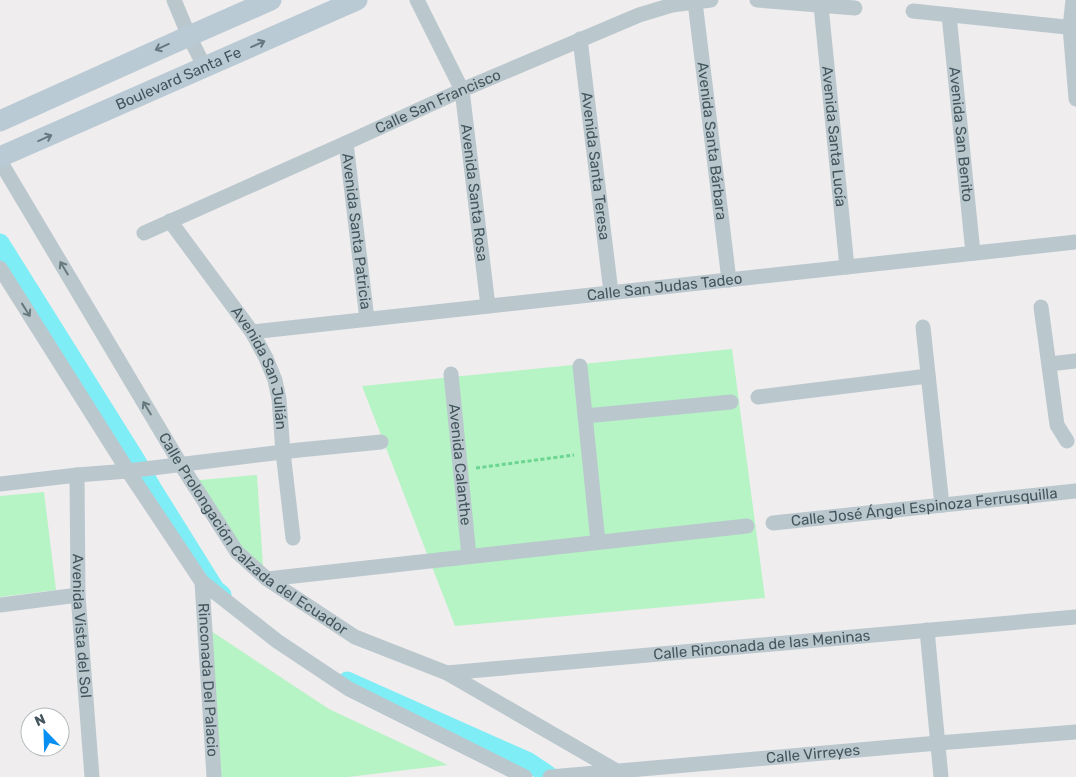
<svg xmlns="http://www.w3.org/2000/svg" width="1076" height="777" font-family="Rubik,sans-serif">
  <rect width="100%" height="100%" fill="#f0edee"/>
  <path fill="#b6f3c5" d="M 732,349 L 765,598 L 455,626 L 362,386 Z
    M 257,475 L 263,566 L 246,567 L 189,481 Z
    M 44,492 L 56,590 L 0,597 L 0,496 Z
    M 208,629 L 329,709 L 448,765 L 348,777 L 219,777 Z"/>
  <g fill="none" stroke-linecap="round" stroke-linejoin="round">
    <path stroke="#7fedf5" stroke-width="19" d="M 0,243 L 134,457 L 152,488 L 215,589 L 222,595
      M 347,681 L 529,762 L 551,777"/>
    <path stroke="#6bd591" stroke-width="3" stroke-dasharray="4 2.5" stroke-linecap="butt" d="M 476,468 L 574,455"/>
    <g stroke="#bac8ce" stroke-width="15">
      <path d="M 174,0 L 189,36 L 205,68"/>
      <path id="s1" d="M 417,0 L 462,90 L 488,306"/>
      <path d="M 757,0 L 855,8"/>
      <path d="M 1073,0 L 1070,27 L 1076,99"/>
      <path id="s2" d="M 695,2 L 729,280"/>
      <path id="s3" d="M 821,6 L 847,267"/>
      <path d="M 913,11 L 1076,28"/>
      <path id="s4" d="M 949,15 L 973,253"/>
      <path id="s5" d="M 580,39 L 611,292"/>
      <path id="s6" d="M 346,143 L 367,319"/>
      <path id="s7" d="M 0,161 L 181,465 L 237,552 L 267,579 L 355,637 L 447,673 L 627,777"/>
      <path id="s8" d="M 170,221 L 252,332 L 266,358 L 275,380 L 279,399 L 283,452 L 293,538"/>
      <path id="s9" d="M 144,233 L 346,143 L 462,90 L 639,15 L 672,5 L 711,0"/>
      <path d="M 0,268 L 128,471 L 202,582 L 277,641 L 349,689 L 525,777"/>
      <path d="M 1041,307 L 1057,425 L 1067,441"/>
      <path d="M 923,327 L 942,505"/>
      <path id="s10" d="M 252,332 L 1076,242"/>
      <path d="M 1049,364 L 1076,361"/>
      <path d="M 580,366 L 598,542"/>
      <path id="s11" d="M 451,374 L 469,556"/>
      <path d="M 758,397 L 928,376"/>
      <path d="M 585,416 L 731,402"/>
      <path id="s12" d="M 77,475 L 78,595 L 92,777"/>
      <path d="M 0,484 L 77,475 L 128,471 L 299,450 L 381,442"/>
      <path id="s13" d="M 773,523 L 1076,491"/>
      <path d="M 267,579 L 747,526"/>
      <path id="s14" d="M 202,582 L 214,777"/>
      <path d="M 0,605 L 78,595"/>
      <path d="M 927,630 L 941,777"/>
      <path id="s15" d="M 447,673 L 1076,617"/>
      <path id="s16" d="M 550,777 L 938,743 L 1076,732"/>
    </g>
    <g stroke="#b9cad4" stroke-width="21">
      <path d="M 0,121 L 189,36 L 271,0"/>
      <path id="s17" d="M 0,157 L 357,0"/>
    </g>
  </g>
  <defs><path id="oneway-shaft" d="M-6 0H5M1.5-3L5.5 0L1.5 3" fill="none" stroke-width="1.6" stroke-linecap="round" stroke-linejoin="round" transform="scale(1.25)"/></defs>
  <g stroke="#677881">
    <use href="#oneway-shaft" transform="translate(258 44) rotate(-24)"/>
    <use href="#oneway-shaft" transform="translate(162 47) rotate(156)"/>
    <use href="#oneway-shaft" transform="translate(45 138) rotate(-24)"/>
  </g>
  <g stroke="#67787f">
    <use href="#oneway-shaft" transform="translate(64 268) rotate(-121)"/>
    <use href="#oneway-shaft" transform="translate(26 310) rotate(58)"/>
    <use href="#oneway-shaft" transform="translate(147 408) rotate(-121)"/>
  </g>
  <g text-anchor="middle" stroke-width="5" stroke-linejoin="round" paint-order="stroke">
    <g font-size="15" fill="#44555d" stroke="#fff">
      <text dy="5" stroke="none"><textPath href="#s17" startOffset="195">Boulevard Santa Fe</textPath></text>
      <text dy="5" stroke="none"><textPath href="#s9" startOffset="322">Calle San Francisco</textPath></text>
      <text dy="5" stroke="none"><textPath href="#s4" startOffset="120">Avenida San Benito</textPath></text>
      <text dy="5" stroke="none"><textPath href="#s3" startOffset="131">Avenida Santa Lucía</textPath></text>
      <text dy="5" stroke="none"><textPath href="#s2" startOffset="140">Avenida Santa Bárbara</textPath></text>
      <text dy="5" stroke="none"><textPath href="#s5" startOffset="128">Avenida Santa Teresa</textPath></text>
      <text dy="5" stroke="none"><textPath href="#s1" startOffset="204">Avenida Santa Rosa</textPath></text>
      <text dy="5" stroke="none"><textPath href="#s6" startOffset="89">Avenida Santa Patricia</textPath></text>
      <text dy="5" stroke="none"><textPath href="#s10" startOffset="415">Calle San Judas Tadeo</textPath></text>
      <text dy="5" stroke="none"><textPath href="#s8" startOffset="175">Avenida San Julián</textPath></text>
      <text dy="5" stroke="none"><textPath href="#s11" startOffset="91">Avenida Calanthe</textPath></text>
      <text dy="5" stroke="none"><textPath href="#s13" startOffset="152">Calle José Ángel Espinoza Ferrusquilla</textPath></text>
      <text dy="5" stroke="none"><textPath href="#s7" startOffset="455">Calle Prolongación Calzada del Ecuador</textPath></text>
      <text dy="5" stroke="none"><textPath href="#s12" startOffset="151">Avenida Vista del Sol</textPath></text>
      <text dy="5" stroke="none"><textPath href="#s15" startOffset="316">Calle Rinconada de las Meninas</textPath></text>
      <text dy="5" stroke="none"><textPath href="#s14" startOffset="98">Rinconada Del Palacio</textPath></text>
      <text dy="5" stroke="none"><textPath href="#s16" startOffset="264">Calle Virreyes</textPath></text>
    </g>
  </g>
  <g transform="translate(45 732) rotate(337)"><circle r="24" fill="#ffffff" stroke="#b4bbbe"/>
  <path d="M0-4L9 19L0 12L-9 19Z" fill="#068ff2"/>
  <text y="-8" font-size="14" font-weight="bold" text-anchor="middle" fill="#44555d">N</text>
  </g>
</svg>
